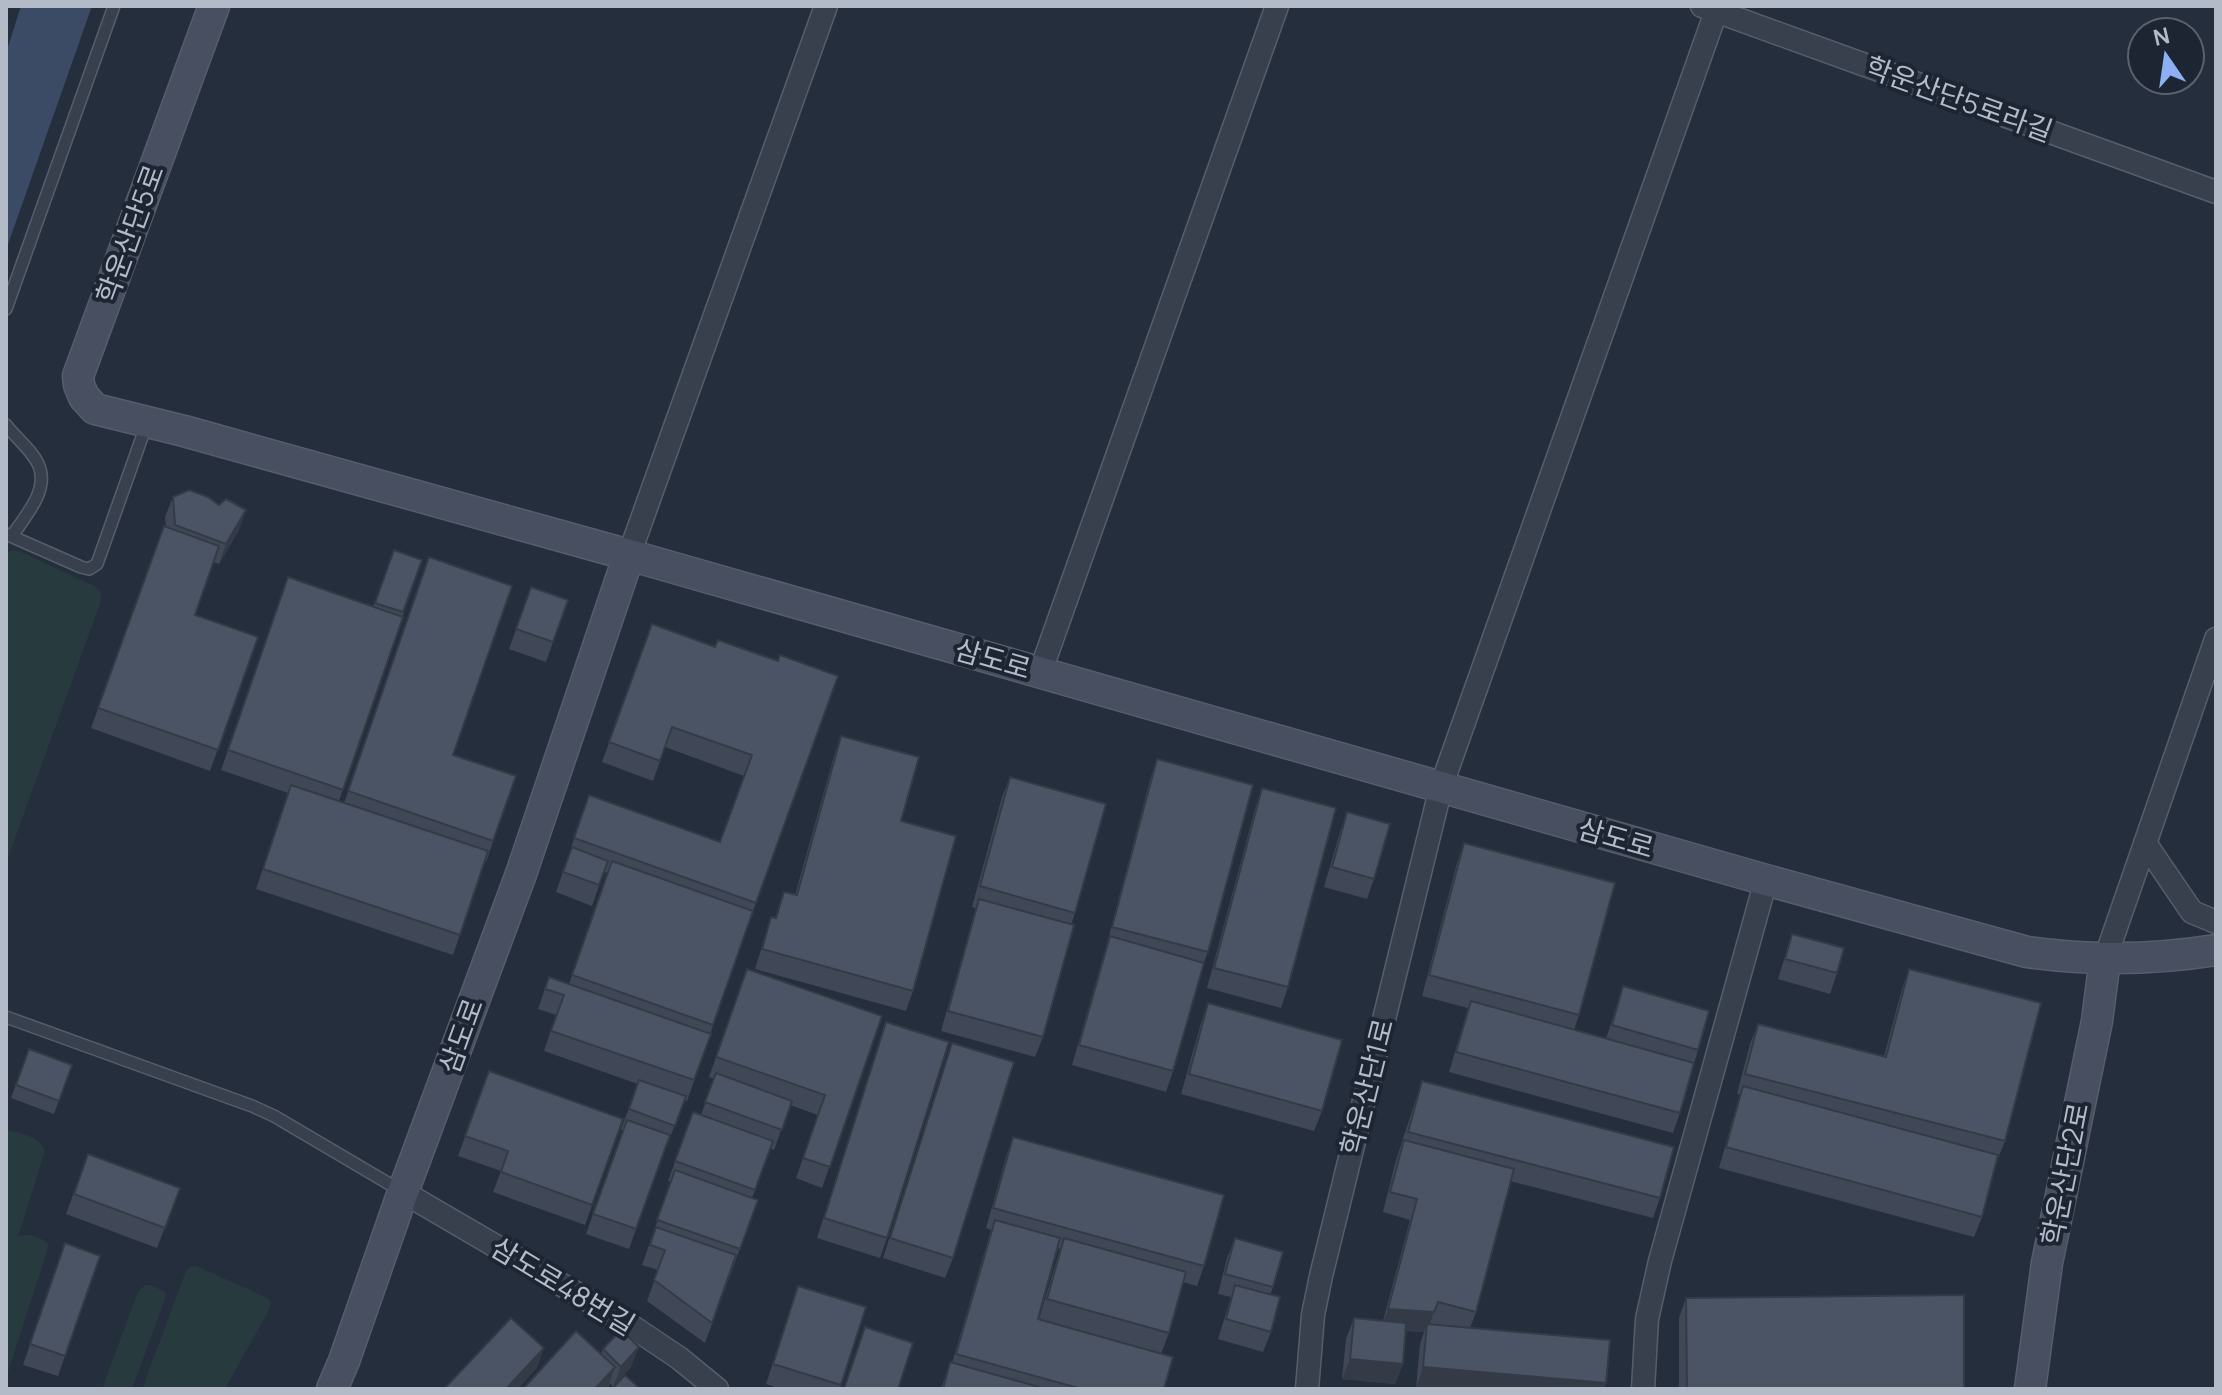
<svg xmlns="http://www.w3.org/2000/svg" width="2222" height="1395" font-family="Manrope,'Noto Sans KR',sans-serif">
  <rect width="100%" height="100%" fill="#252e3d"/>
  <path fill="#273a3e" d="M 12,550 L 19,551 L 96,587 L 101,592 L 100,604 L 6,863 L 6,555 Z
    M 6,1130 C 21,1133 39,1136 45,1151 L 18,1237 C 26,1232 42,1237 49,1245 L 6,1378 Z
    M 196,1266 L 266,1297 L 271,1302 L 269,1310 L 225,1389 L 142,1389 L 186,1271 L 190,1267 Z
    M 146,1285 L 151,1285 L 165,1292 L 166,1296 L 132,1389 L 102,1389 L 136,1297 L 140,1289 Z"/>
  <path fill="#3b4a65" d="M 21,6 L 92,6 L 6,250 L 6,53 Z"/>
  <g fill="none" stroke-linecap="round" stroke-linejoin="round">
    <defs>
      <path id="lane" d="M 6,309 L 114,6
        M 6,425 C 16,438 33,451 39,466 C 49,491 25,516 12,536
        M 6,534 L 81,567 L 89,569 L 97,564 L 147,423
        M 6,1017 L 252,1106 L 274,1116 L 403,1192"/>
      <path id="street" d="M 1702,6 L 2216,192
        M 629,555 L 826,6
        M 1040,673 L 1277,6
        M 2145,843 L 2192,912 L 2216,922
        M 2105,959 L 2216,639
        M 403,1192 L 627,1323 L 679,1358 L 717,1389
        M 1307,1389 L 1313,1315 L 1321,1276 L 1441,787 L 1718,6
        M 1643,1389 L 1647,1319 L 1660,1261 L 1766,880"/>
      <path id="secondary" d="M 214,6 L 78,376 L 79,385 L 84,397 L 95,409 L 184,431 L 629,555
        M 332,1389 L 344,1361 L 403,1192 L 521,874 L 629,555 L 1766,880 L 2027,952 C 2091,961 2153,960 2216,950
        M 2030,1389 L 2047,1263 L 2097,1021 L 2105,959"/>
    </defs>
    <use href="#lane" stroke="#565e6b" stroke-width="14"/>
    <use href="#street" stroke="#565e6b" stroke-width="25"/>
    <use href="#secondary" stroke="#565e6b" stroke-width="33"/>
    <use href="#lane" stroke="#38404d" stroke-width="11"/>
    <use href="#street" stroke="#38404d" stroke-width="22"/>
    <use href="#secondary" stroke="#474f60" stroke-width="30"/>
  </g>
  <path fill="#404857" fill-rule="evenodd" d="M 173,497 L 239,530 L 219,564 L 213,562 L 195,615 L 258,637 L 210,771 L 91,728 L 164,526 L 166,527 L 165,517 Z
    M 394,550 L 422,560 L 339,801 L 344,803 L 429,557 L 453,755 L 516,776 L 486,862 L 485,861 L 453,955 L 256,889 L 288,793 L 221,770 L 288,577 L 373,607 Z
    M 531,587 L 568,600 L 546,662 L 509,649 Z
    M 652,624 L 715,647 L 838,676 L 753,911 L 687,1101 L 684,1100 L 667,1146 L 666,1145 L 629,1249 L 586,1234 L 623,1130 L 621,1129 L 638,1084 L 544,1051 L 556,1015 L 538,1009 L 549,977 L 569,984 L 608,873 L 604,872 L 592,906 L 556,892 L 589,795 L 720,842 L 744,776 L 665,747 L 653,781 L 602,762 Z
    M 841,736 L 901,821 L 913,991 L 906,1011 L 755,969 L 771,917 L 775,918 L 784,892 L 795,895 L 834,756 Z
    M 1157,759 L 1208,952 L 1201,970 L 1173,1071 L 1166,1092 L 1072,1065 L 1106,947 L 1150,780 Z
    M 1010,777 L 1075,913 L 1071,925 L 1043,1037 L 1035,1057 L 941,1031 L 976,908 L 972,907 L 1002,797 Z
    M 1262,788 L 1288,987 L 1281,1008 L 1207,988 L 1255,809 Z
    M 1347,812 L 1374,879 L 1367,899 L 1324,887 L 1340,832 Z
    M 1464,843 L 1579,1015 L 1574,1030 L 1606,1039 L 1623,986 L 1698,1050 L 1680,1113 L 1673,1133 L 1449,1072 L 1468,1008 L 1422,996 L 1457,863 Z
    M 1792,934 L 1837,973 L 1830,994 L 1778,979 Z
    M 747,969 L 882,1016 L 822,1188 L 796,1178 L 818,1115 L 790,1105 L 774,1150 L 770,1148 L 752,1198 L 758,1200 L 705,1343 L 647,1301 L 658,1270 L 642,1265 L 671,1182 L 668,1181 L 693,1112 L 701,1115 L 714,1079 L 709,1077 Z
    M 1909,969 L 2005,1141 L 1997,1161 L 1982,1217 L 1974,1237 L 1719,1168 L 1740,1094 L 1737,1094 L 1750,1044 L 1758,1024 L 1884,1056 L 1902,989 Z
    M 1208,1003 L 1322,1111 L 1314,1131 L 1181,1094 L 1201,1023 Z
    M 886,1022 L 887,1238 L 880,1258 L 817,1238 Z
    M 952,1043 L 953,1258 L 945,1278 L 883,1258 Z
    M 29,1049 L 72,1065 L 54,1114 L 11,1098 Z
    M 489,1071 L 623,1119 L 585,1225 L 493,1192 L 501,1171 L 458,1156 Z
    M 1422,1081 L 1660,1198 L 1653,1218 L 1510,1181 L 1476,1312 L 1470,1328 L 1606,1383 L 1604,1389 L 1432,1389 L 1416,1388 L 1420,1344 L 1424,1332 L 1406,1331 L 1403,1364 L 1395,1384 L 1342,1379 L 1346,1339 L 1354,1318 L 1383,1321 L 1410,1220 L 1383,1212 L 1396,1160 Z
    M 1013,1137 L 1204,1266 L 1197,1286 L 1183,1282 L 1169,1333 L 1161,1354 L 1164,1389 L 941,1389 L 950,1362 L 952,1363 L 991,1230 L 986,1228 L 1006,1157 ZM 1058,1248 L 1060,1249 L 1039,1319 L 1038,1319 Z
    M 88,1154 L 180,1188 L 157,1248 L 66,1214 Z
    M 1235,1238 L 1273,1287 L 1270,1295 L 1271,1332 L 1263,1352 L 1218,1339 L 1231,1297 L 1218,1294 L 1227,1258 Z
    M 65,1243 L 100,1256 L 58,1376 L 23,1365 Z
    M 798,1286 L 866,1307 L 840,1389 L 781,1389 L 766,1384 Z
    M 1686,1298 L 1964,1389 L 1679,1389 L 1679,1318 Z
    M 603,1349 L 631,1367 L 613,1387 L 610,1383 L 607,1389 L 523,1389 L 601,1354 Z"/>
  <path fill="#343b47" d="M 246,510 L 239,530 L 219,564 L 226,544 Z
    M 1388,1309 L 1434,1312 L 1427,1332 L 1427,1324 L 1424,1332 L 1381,1329 Z
    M 639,1347 L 631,1367 L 613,1387 L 621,1367 Z
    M 544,1348 L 537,1368 L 518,1389 L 506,1389 Z
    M 1350,1359 L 1403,1364 L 1395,1384 L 1342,1379 Z
    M 615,1367 L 607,1389 L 595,1389 Z
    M 1423,1367 L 1606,1383 L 1604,1389 L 1432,1389 L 1416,1388 Z"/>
  <path fill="#4b5465" stroke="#343b47" stroke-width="2" d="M 189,490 L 208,497 L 219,505 L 226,499 L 246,510 L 226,544 L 175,525 L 173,497 Z
    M 164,526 L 219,546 L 195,615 L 258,637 L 218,750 L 98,708 Z
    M 394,550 L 422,560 L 403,612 L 375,603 Z
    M 429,557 L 512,586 L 453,755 L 516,776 L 493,841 L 348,791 Z
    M 288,577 L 403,617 L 343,790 L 228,750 Z
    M 531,587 L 568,600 L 553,642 L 516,629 Z
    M 652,624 L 715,647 L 718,640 L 778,661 L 780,655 L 838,676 L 756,903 L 574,838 L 589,795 L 720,842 L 752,755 L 672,727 L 660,761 L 609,742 Z
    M 841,736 L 919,757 L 901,821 L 956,836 L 913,991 L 762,949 L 771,917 L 776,918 L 784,892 L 797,895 Z
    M 1157,759 L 1253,785 L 1208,952 L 1112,927 Z
    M 1010,777 L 1106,804 L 1075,913 L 980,886 Z
    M 291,785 L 488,851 L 460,935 L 263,869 Z
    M 1262,788 L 1336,808 L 1288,987 L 1214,968 Z
    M 1347,812 L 1390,824 L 1374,879 L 1332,867 Z
    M 1464,843 L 1615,883 L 1579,1015 L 1429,975 Z
    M 572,847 L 608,861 L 599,885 L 563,872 Z
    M 612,861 L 753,911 L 713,1025 L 572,975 Z
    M 979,899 L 1074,925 L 1043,1037 L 948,1011 Z
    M 1792,934 L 1844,948 L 1837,973 L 1785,959 Z
    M 1110,936 L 1204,963 L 1173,1071 L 1079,1045 Z
    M 747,969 L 882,1016 L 830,1167 L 803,1158 L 825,1095 L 716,1057 Z
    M 1909,969 L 2041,1003 L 2005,1141 L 1745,1074 L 1758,1024 L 1886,1057 Z
    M 549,977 L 711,1034 L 694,1080 L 551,1031 L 564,995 L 545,989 Z
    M 1623,986 L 1709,1011 L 1698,1050 L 1612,1025 Z
    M 1471,1001 L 1694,1063 L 1680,1113 L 1456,1052 Z
    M 1208,1003 L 1342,1040 L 1322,1111 L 1189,1074 Z
    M 886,1022 L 949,1042 L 887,1238 L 824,1218 Z
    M 952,1043 L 1014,1062 L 953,1258 L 890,1238 Z
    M 29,1049 L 72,1065 L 59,1101 L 16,1085 Z
    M 489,1071 L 623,1119 L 592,1205 L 501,1172 L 508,1151 L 465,1136 Z
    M 716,1073 L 792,1101 L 782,1130 L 705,1102 Z
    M 639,1080 L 686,1096 L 675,1126 L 629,1109 Z
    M 1422,1081 L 1674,1147 L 1660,1198 L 1408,1132 Z
    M 1743,1086 L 1998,1155 L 1982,1217 L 1726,1147 Z
    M 693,1112 L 773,1141 L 755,1190 L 675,1161 Z
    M 627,1120 L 670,1135 L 636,1229 L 593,1214 Z
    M 1013,1137 L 1224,1195 L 1204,1266 L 993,1208 Z
    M 1404,1140 L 1514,1169 L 1476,1312 L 1438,1302 L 1434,1312 L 1388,1309 L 1417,1199 L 1390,1192 Z
    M 88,1154 L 180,1188 L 165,1228 L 74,1194 Z
    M 675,1170 L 758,1200 L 740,1249 L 657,1220 Z
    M 995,1220 L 1060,1238 L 1038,1319 L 1173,1357 L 1164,1389 L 1082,1389 L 956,1354 Z
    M 656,1227 L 736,1255 L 712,1323 L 654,1280 L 665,1250 L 650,1245 Z
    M 1064,1238 L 1186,1272 L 1169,1333 L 1047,1299 Z
    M 1235,1238 L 1283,1252 L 1273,1287 L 1225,1274 Z
    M 65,1243 L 100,1256 L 65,1356 L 30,1344 Z
    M 1235,1285 L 1280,1297 L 1271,1332 L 1226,1319 Z
    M 798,1286 L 866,1307 L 841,1385 L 773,1364 Z
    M 1964,1295 L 1964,1389 L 1687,1389 L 1686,1298 Z
    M 511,1318 L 544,1348 L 506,1389 L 444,1389 Z
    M 1354,1318 L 1406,1323 L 1403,1364 L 1350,1359 Z
    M 1427,1324 L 1610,1340 L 1606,1383 L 1423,1367 Z
    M 865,1327 L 913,1343 L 898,1389 L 844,1389 Z
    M 621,1330 L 639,1347 L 621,1367 L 603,1349 Z
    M 576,1331 L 615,1367 L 595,1389 L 523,1389 Z
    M 950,1362 L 1046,1389 L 943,1389 Z
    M 625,1375 L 640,1389 L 612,1389 Z"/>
  <g text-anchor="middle" stroke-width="8" stroke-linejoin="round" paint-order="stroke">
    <g font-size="28" fill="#b4bbc8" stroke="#1e2532">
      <text transform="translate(1959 99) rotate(20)" y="10">학운산단5로라길</text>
      <text transform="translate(130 234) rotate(-70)" y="10">학운산단5로</text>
      <text transform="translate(993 659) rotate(16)" y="10">삼도로</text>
      <text transform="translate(1616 838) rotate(16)" y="10">삼도로</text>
      <text transform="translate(461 1036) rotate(-70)" y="10">삼도로</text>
      <text transform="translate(1367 1087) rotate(-76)" y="10">학운산단1로</text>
      <text transform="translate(2065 1174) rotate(-79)" y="10">학운산단2로</text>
      <text transform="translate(563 1286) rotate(31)" y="10">삼도로48번길</text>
    </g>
  </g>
  <rect width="2222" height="1395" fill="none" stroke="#b4bbc8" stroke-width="16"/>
  <g transform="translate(2166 56) rotate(347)"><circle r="38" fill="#1e2532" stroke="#5a616e" stroke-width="2"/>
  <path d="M0-6L14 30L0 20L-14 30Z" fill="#8db0f4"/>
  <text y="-12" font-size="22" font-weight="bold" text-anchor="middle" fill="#b4bbc8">N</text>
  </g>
</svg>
